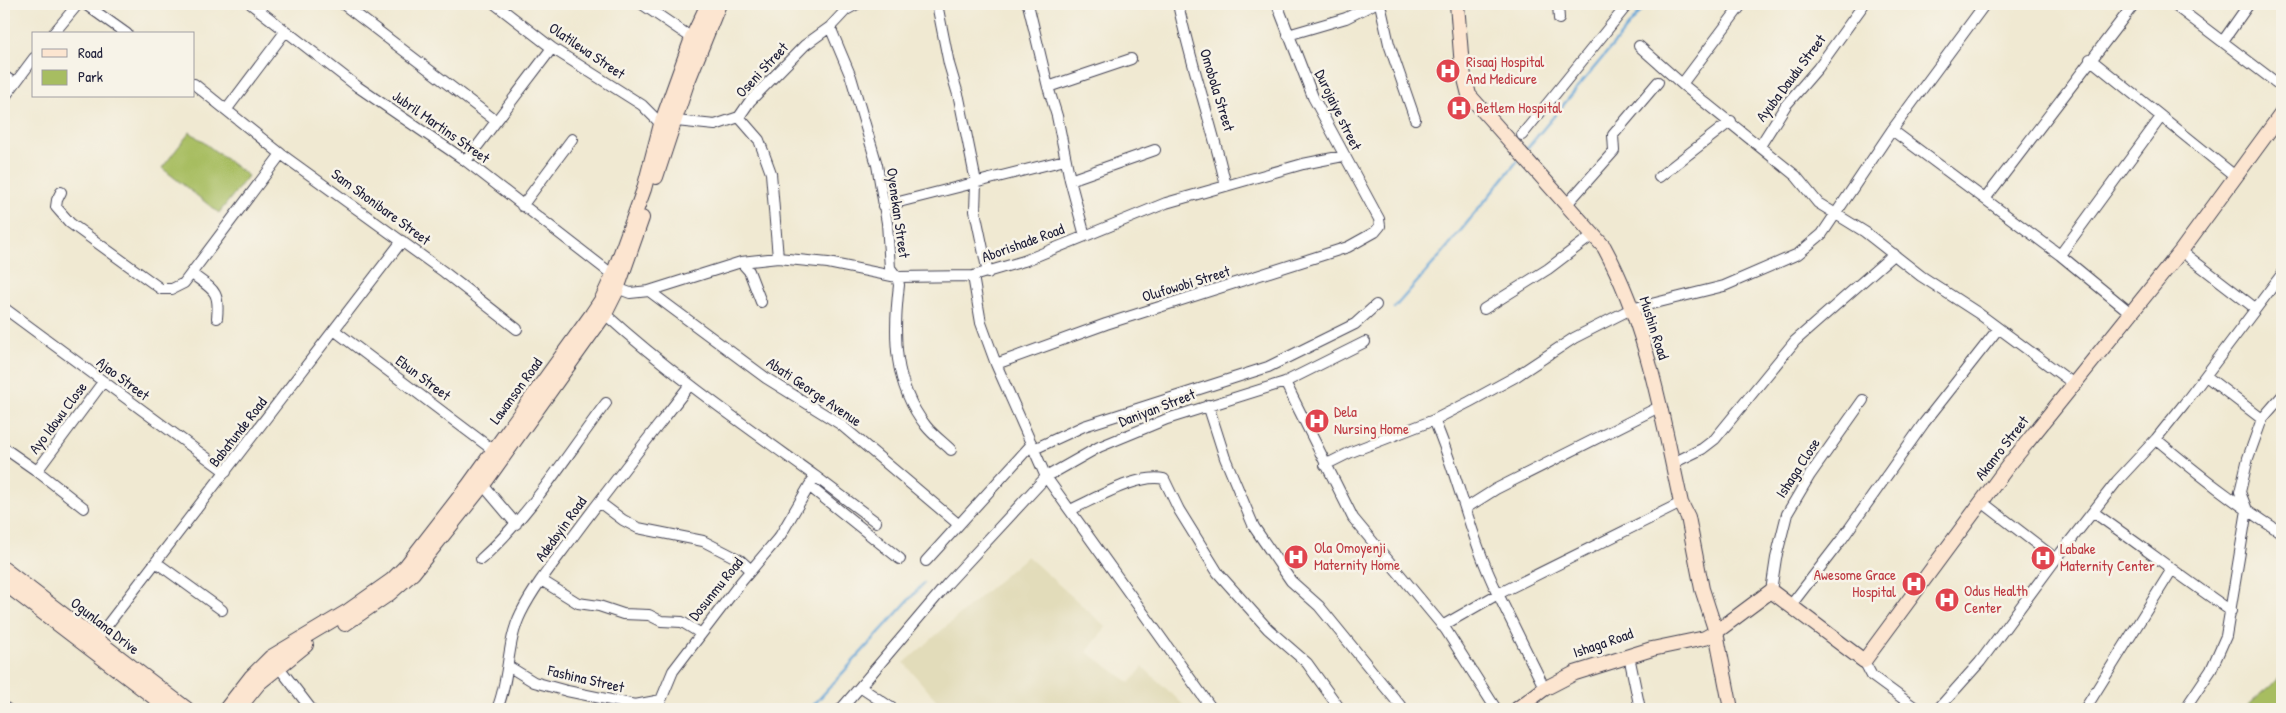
<svg xmlns="http://www.w3.org/2000/svg" width="2286" height="713" font-family="'Patrick Hand',sans-serif">
  <rect width="100%" height="100%" fill="#f7f3e8"/>
  <filter id="ink" filterUnits="userSpaceOnUse"><feTurbulence type="fractalNoise" baseFrequency=".02" numOctaves="2"/><feDisplacementMap in="SourceGraphic" scale="10" xChannelSelector="R" yChannelSelector="G"/><feConvolveMatrix kernelMatrix="1 2 1 2 8 2 1 2 1" color-interpolation-filters="sRGB"/></filter>
  <filter id="wash" filterUnits="userSpaceOnUse"><feTurbulence type="fractalNoise" baseFrequency=".0096" numOctaves="4" result="noise"/><feDisplacementMap in="SourceGraphic" scale="20" xChannelSelector="R" yChannelSelector="G"/><feGaussianBlur stdDeviation="1.12" result="paint"/><feColorMatrix in="noise" values="0 0 0 0 0 0 0 0 0 0 0 0 0 0 0 0 0 1.4 0 .05"/><feComposite in="paint" operator="in"/></filter>
  <g filter="url(#wash)">
    <rect width="100%" height="100%" fill="#f0e9d2"/>
    <path fill="#e2dcba" d="M 1027,556 L 1106,627 L 1087,652 L 1130,683 L 1143,667 L 1188,709 L 944,709 L 904,663 Z"/>
    <path fill="#a7bd61" stroke="#64704e" d="M 190,132 L 248,176 L 219,213 L 162,168 Z
      M 2282,676 L 2282,709 L 2244,709 Z"/>
    <g fill="none" stroke-linecap="round" stroke-linejoin="round">
      <path stroke="#64a5d7" stroke-width="2.5" d="M 1525,151 L 1647,4
        M 1394,308 L 1440,256 L 1519,159
        M 810,709 L 924,583"/>
    </g>
  </g>
  <g filter="url(#ink)">
    <g fill="none" stroke-linecap="round" stroke-linejoin="round">
      <defs>
        <path id="street" d="M 85,4 L 127,34
          M 251,4 L 358,87 L 466,161 L 613,275
          M 343,4 L 496,121
          M 495,4 L 552,48 L 642,105 L 661,124
          M 642,4 L 692,38
          M 937,4 L 949,64 L 959,98 L 976,182 L 975,211 L 988,273
          M 1028,4 L 1048,87 L 1057,116 L 1070,180 L 1155,150
          M 1178,4 C 1191,65 1212,124 1226,186
          M 1380,4 L 1389,44 L 1415,119
          M 1558,4 L 1559,19
          M 2173,4 L 2282,87
          M 830,27 L 851,77 L 877,165 L 887,223 L 890,268 L 897,277 L 899,285 C 893,335 893,384 926,426 C 933,435 943,442 951,450
          M 53,34 L 78,4
          M 1288,35 L 1346,18 L 1374,4
          M 2223,41 L 2249,4
          M 1639,46 L 1682,84 L 1796,176 L 1818,203 L 1865,232 L 1921,276 L 1978,313 L 2074,384
          M 2090,59 L 2235,176
          M 4,76 L 14,83
          M 194,84 L 281,154 L 444,272 L 517,329
          M 1682,84 L 1742,4
          M 1048,87 L 1131,59
          M 4,98 L 34,58
          M 227,109 L 285,32
          M 739,117 L 759,140 L 771,173 L 778,258
          M 676,121 L 715,125 L 739,117 L 750,101 L 805,45 L 830,27 L 846,10 L 857,4
          M 1892,130 L 2060,255 L 2132,314
          M 1522,135 L 1628,4
          M 1760,146 L 1786,105 L 1818,68 L 1864,4
          M 466,161 L 552,48
          M 1659,177 L 1731,121
          M 1070,180 L 1085,236
          M 61,192 L 57,200 L 56,207 L 70,223 L 161,289 L 172,289 L 184,283 L 281,154
          M 1985,199 L 2134,4
          M 1567,204 L 1614,151 L 1613,135 L 1658,82
          M 522,206 L 572,139
          M 883,206 L 1065,160
          M 2181,251 L 2255,308
          M 2060,255 L 2161,117
          M 741,262 L 749,271 L 761,302
          M 192,274 C 213,290 220,290 217,318
          M 973,276 L 981,323 L 996,364 L 1046,477 L 1212,709
          M 617,288 L 630,293 L 649,291 L 741,262 L 778,258 L 828,263 L 897,277 L 973,276 L 1024,261 L 1166,203 L 1303,164 L 1343,156
          M 649,291 L 766,378 L 840,424 L 958,524
          M 4,308 L 226,472
          M 1484,309 L 1548,269 L 1594,234
          M 605,314 C 671,374 743,424 815,476 L 780,536 L 741,582 L 673,671 L 661,700 L 659,709
          M 334,330 L 493,450
          M 996,364 L 1106,324 L 1348,247 L 1375,232 L 1380,226 L 1379,219 L 1313,97 L 1277,4
          M 2206,376 L 2262,419
          M 1285,382 L 1353,518 L 1446,630 L 1496,709
          M 1208,405 L 1225,458 L 1254,527 L 1291,581 L 1319,606 L 1403,709
          M 1434,420 C 1459,477 1470,538 1498,594 L 1681,503
          M 2156,439 C 2197,473 2237,505 2282,533
          M 4,448 L 37,471
          M 1034,449 L 1084,426 L 1268,367 L 1355,324 L 1376,305
          M 1673,463 L 1702,449 L 1715,439 L 1795,341 L 1894,254
          M 1325,465 L 1351,452 L 1434,420 L 1469,402 L 1515,377 L 1574,338 L 1631,309 L 1724,286 L 1798,254 L 1822,234 L 1892,130 L 1985,4
          M 815,476 L 876,522
          M 483,485 L 516,524
          M 809,486 L 900,559
          M 599,502 L 623,520 L 638,528 L 703,541 L 740,560 L 751,570
          M 1982,502 L 2056,559
          M 84,508 L 37,471 L 103,382
          M 1466,508 L 1496,489 L 1661,406
          M 1070,510 C 1095,499 1138,473 1164,479 L 1179,510 L 1218,573 L 1268,629 L 1307,663 L 1340,709
          M 2093,512 C 2139,544 2184,579 2231,611
          M 481,559 C 531,514 566,456 606,403
          M 926,561 L 1032,444
          M 157,563 L 222,610
          M 541,580 L 578,603 L 599,606 L 623,614 L 649,615 L 661,621 L 682,622 L 700,633
          M 1771,591 L 1776,558 L 1787,514 L 1810,475 L 1863,400
          M 1791,605 L 1842,539 L 1924,423 L 1998,329
          M 1442,626 L 1498,594 L 1543,685
          M 92,645 L 402,241
          M 1629,656 L 1640,709
          M 1864,661 L 1872,676 L 1917,709
          M 278,666 L 311,709
          M 508,666 L 534,682 L 567,691 L 635,705 L 661,700
          M 860,687 L 948,583 L 1046,477 L 1099,447 L 1167,419 L 1285,382 L 1365,342
          M 4,707 L 7,709
          M 497,709 C 510,679 506,643 521,613 C 535,585 556,560 575,534 C 612,484 651,435 689,386
          M 841,709 L 860,687 L 893,709
          M 1938,709 L 1980,662 L 2056,559 L 2117,481 L 2156,439 L 2184,404 L 2282,274
          M 2085,709 L 2171,571
          M 2185,709 L 2211,670 L 2226,636 L 2247,510 L 2240,492 L 2248,458 L 2262,419 L 2282,396"/>
        <path id="secondary" d="M 1457,4 L 1462,67 L 1469,95 L 1604,247 C 1647,326 1662,416 1681,503 L 1688,517 L 1702,589 L 1716,632 L 1731,709
          M 656,177 L 686,86 L 719,4
          M 4,569 L 187,709
          M 4,583 L 169,709
          M 345,624 L 389,594 L 413,573 L 483,485 L 605,314 L 616,292 L 642,218
          M 226,709 L 251,677 L 271,657 L 348,611 L 392,580 L 406,566 L 468,486 L 592,314 L 602,299 L 613,275 L 644,189 L 661,124 L 692,38 L 708,4
          M 238,709 L 259,683 L 306,645
          M 1517,709 L 1544,689 L 1575,673 L 1652,649 L 1705,638 L 1716,632 L 1771,591 L 1864,661 L 2008,466 L 2181,251 L 2282,113"/>
      </defs>
      <use href="#street" stroke="#414052" stroke-width="12"/>
      <use href="#secondary" stroke="#414052" stroke-width="16"/>
      <use href="#street" stroke="#fff" stroke-width="10"/>
      <use href="#secondary" stroke="#fce5d0" stroke-width="14"/>
    </g>
  </g>
  <defs>
    <symbol id="hospital-disc" viewBox="-11 -11 22 22"><circle r="9.5" fill="#e0444e" stroke="#f7f3e8"/><path d="M-5-5h3v3.5h4V-5h3V5h-3V1.5h-4V5h-3Z" fill="#fff"/></symbol>
  </defs>
  <g fill-rule="evenodd">
    <use href="#hospital-disc" x="1434" y="57" width="28" height="28"/>
    <use href="#hospital-disc" x="1445" y="94" width="28" height="28"/>
    <use href="#hospital-disc" x="1303" y="407" width="28" height="28"/>
    <use href="#hospital-disc" x="1282" y="543" width="28" height="28"/>
    <use href="#hospital-disc" x="2029" y="544" width="28" height="28"/>
    <use href="#hospital-disc" x="1900" y="570" width="28" height="28"/>
    <use href="#hospital-disc" x="1933" y="586" width="28" height="28"/>
  </g>
  <g text-anchor="middle" stroke-width="5" stroke-linejoin="round" paint-order="stroke">
    <g font-size="15" fill="#22223b" stroke="#f7f3e8">
      <text transform="translate(587 51) rotate(34)" y="5">Olatilewa Street</text>
      <text transform="translate(762 70) rotate(-47)" y="5">Oseni Street</text>
      <text transform="translate(1791 78) rotate(-53)" y="5">Ayuba Daudu Street</text>
      <text transform="translate(1217 90) rotate(73)" y="5">Omobola Street</text>
      <text transform="translate(1338 110) rotate(64)" y="5">Durojaiye street</text>
      <text transform="translate(441 127) rotate(35)" y="5">Jubril Martins Street</text>
      <text transform="translate(381 207) rotate(36)" y="5">Sam Shonibare Street</text>
      <text transform="translate(898 213) rotate(82)" y="5">Oyenekan Street</text>
      <text transform="translate(1023 243) rotate(-20)" y="5">Aborishade Road</text>
      <text transform="translate(1186 284) rotate(-17)" y="5">Olufowobi Street</text>
      <text transform="translate(1654 328) rotate(72)" y="5">Mushin Road</text>
      <text transform="translate(423 378) rotate(37)" y="5">Ebun Street</text>
      <text transform="translate(123 379) rotate(37)" y="5">Ajao Street</text>
      <text transform="translate(516 391) rotate(-54)" y="5">Lawanson Road</text>
      <text transform="translate(814 392) rotate(34)" y="5">Abati George Avenue</text>
      <text transform="translate(1157 408) rotate(-21)" y="5">Daniyan Street</text>
      <text transform="translate(58 418) rotate(-53)" y="5">Ayo Idowu Close</text>
      <text transform="translate(238 432) rotate(-52)" y="5">Babatunde Road</text>
      <text transform="translate(2002 448) rotate(-52)" y="5">Akanro Street</text>
      <text transform="translate(1798 468) rotate(-57)" y="5">Ishaga Close</text>
      <text transform="translate(561 529) rotate(-54)" y="5">Adedoyin Road</text>
      <text transform="translate(716 589) rotate(-51)" y="5">Dosunmu Road</text>
      <text transform="translate(105 626) rotate(38)" y="5">Ogunlana Drive</text>
      <text transform="translate(1603 643) rotate(-19)" y="5">Ishaga Road</text>
      <text transform="translate(586 679) rotate(13)" y="5">Fashina Street</text>
    </g>
    <g font-size="15" fill="#be3a42" stroke="#f7f3e8" text-anchor="start">
      <text x="1466" y="67">Risaaj Hospital<tspan x="1466" dy="17">And Medicure</tspan></text>
      <text x="1476" y="113">Betlem Hospital</text>
      <text x="1334" y="417">Dela<tspan x="1334" dy="17">Nursing Home</tspan></text>
      <text x="1314" y="553">Ola Omoyenji<tspan x="1314" dy="17">Maternity Home</tspan></text>
      <text x="2060" y="554">Labake<tspan x="2060" dy="17">Maternity Center</tspan></text>
      <text x="1896" y="580" text-anchor="end">Awesome Grace<tspan x="1896" dy="17">Hospital</tspan></text>
      <text x="1964" y="596">Odus Health<tspan x="1964" dy="17">Center</tspan></text>
    </g>
  </g>
  <rect width="2286" height="713" fill="none" stroke="#f7f3e8" stroke-width="20"/>
  <rect x="32" y="32" width="162" height="65" fill="#f7f3e8" stroke="#a29fa3"/>
  <rect x="42" y="49" width="25" height="8" fill="#fce5d0" stroke="#a29fa3"/>
  <text x="78" y="58" font-size="15" fill="#22223b">Road</text>
  <rect x="42" y="70" width="25" height="15" fill="#a7bd61" stroke="#a29fa3"/>
  <text x="78" y="82" font-size="15" fill="#22223b">Park</text>
</svg>
